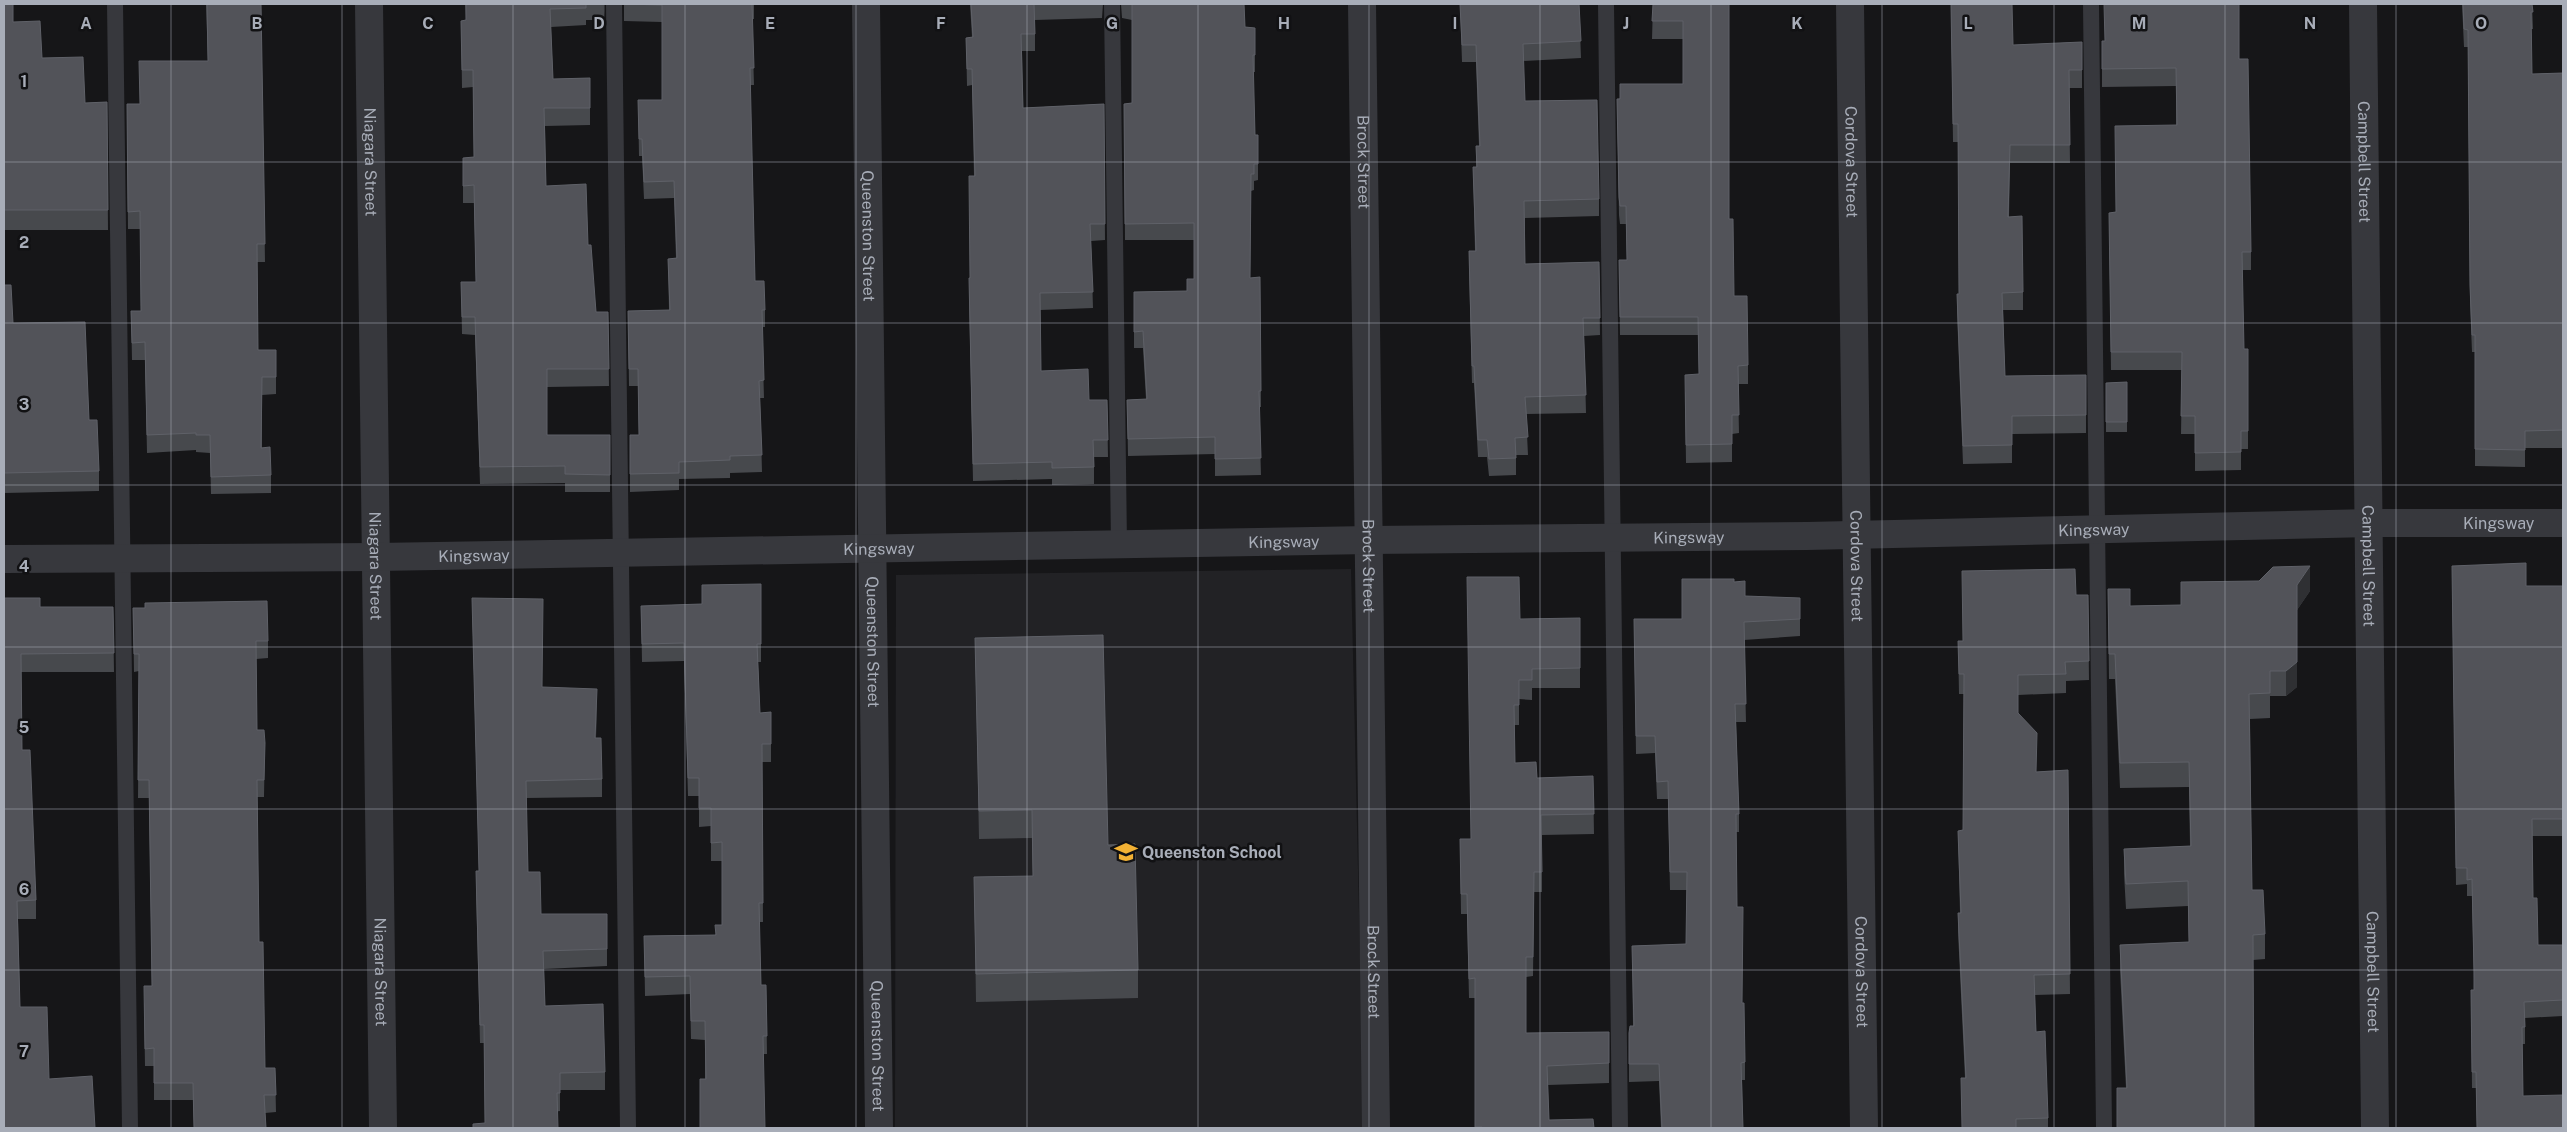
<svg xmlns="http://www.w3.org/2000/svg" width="2567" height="1132" font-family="'Public Sans',sans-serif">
  <rect width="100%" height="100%" fill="#161618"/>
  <path fill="#222225" d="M 1351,569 L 1364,1128 L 895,1128 L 896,575 Z"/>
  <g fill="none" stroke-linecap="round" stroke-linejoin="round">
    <path stroke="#37383d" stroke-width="16" d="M 115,4 L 130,1128
      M 614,4 L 628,1128
      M 1112,4 L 1119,545
      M 1606,4 L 1620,1128
      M 2091,4 L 2104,1128"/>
    <g stroke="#37383d" stroke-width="28">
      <path id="s1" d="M 369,4 L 383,1128"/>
      <path id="s2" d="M 866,4 L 879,1128"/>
      <path id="s3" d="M 1362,4 L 1376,1128"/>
      <path id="s4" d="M 1850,4 L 1864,1128"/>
      <path id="s5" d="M 2363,4 L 2375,1128"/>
      <path id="s6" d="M 4,559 L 377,557 L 1369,540 L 1807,536 L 2370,523 L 2563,523"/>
    </g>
  </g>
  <path fill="#47494d" d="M 4,4 L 13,22 L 42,58 L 85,103 L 107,102 L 108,230 L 4,230 Z
    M 206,4 L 261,4 L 265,262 L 257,262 L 258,350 L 276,350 L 276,394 L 262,395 L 262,448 L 271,475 L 271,493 L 211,494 L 210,453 L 196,452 L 196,450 L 147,453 L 145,360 L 132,360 L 131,311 L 141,311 L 140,229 L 128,229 L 127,104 L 140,104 L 208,61 Z
    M 465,4 L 605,4 L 604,20 L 586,20 L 586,25 L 551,27 L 553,79 L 590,78 L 590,125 L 545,126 L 546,186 L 588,245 L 596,312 L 608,312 L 609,386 L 547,387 L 547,435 L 610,435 L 610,492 L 565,492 L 565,483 L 480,484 L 475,335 L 462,334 L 461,282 L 476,282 L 474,203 L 463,203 L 463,158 L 474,157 L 473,87 L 462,88 L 461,21 L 466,20 Z
    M 624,4 L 754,4 L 754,19 L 752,19 L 754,85 L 750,85 L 755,281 L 765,310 L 765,327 L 762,327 L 764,398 L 760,398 L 762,472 L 730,473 L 730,478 L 679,479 L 679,490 L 630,492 L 630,435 L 639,435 L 638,386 L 629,386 L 628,311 L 669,310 L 668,259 L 676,258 L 674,198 L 644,199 L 642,156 L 639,156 L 638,100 L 662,100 L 662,22 L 624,21 Z
    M 970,4 L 1103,4 L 1102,18 L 1035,20 L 1035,51 L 1022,51 L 1023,108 L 1104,104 L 1105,240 L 1091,241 L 1093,308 L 1040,310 L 1041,371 L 1089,400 L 1107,400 L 1108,457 L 1094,457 L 1094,484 L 1052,485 L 1052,479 L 973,481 L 969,295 L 970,278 L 974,176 L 972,85 L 967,86 L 966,38 L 972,37 Z
    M 1121,4 L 1244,4 L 1245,27 L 1255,28 L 1255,72 L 1253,72 L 1255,135 L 1258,135 L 1258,180 L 1254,181 L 1254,190 L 1251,191 L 1250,278 L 1260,277 L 1261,407 L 1259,407 L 1261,475 L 1215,476 L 1215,454 L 1128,456 L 1127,400 L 1146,399 L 1143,348 L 1134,348 L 1134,292 L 1187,291 L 1194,279 L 1194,240 L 1125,240 L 1124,104 L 1132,103 L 1132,20 L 1122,18 Z
    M 1460,4 L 1579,4 L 1581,58 L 1523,61 L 1525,101 L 1599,199 L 1599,216 L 1525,218 L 1525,264 L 1599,262 L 1600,335 L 1584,336 L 1586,413 L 1526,414 L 1528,455 L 1516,455 L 1516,475 L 1489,476 L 1487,457 L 1478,457 L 1474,383 L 1472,383 L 1469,268 L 1469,251 L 1475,251 L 1473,167 L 1476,167 L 1476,146 L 1479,146 L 1476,62 L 1462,62 Z
    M 1653,4 L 1729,4 L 1729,219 L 1734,296 L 1748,365 L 1748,384 L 1738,384 L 1739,433 L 1732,434 L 1732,462 L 1686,463 L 1685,393 L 1699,374 L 1698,335 L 1620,335 L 1619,260 L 1627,260 L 1626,224 L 1620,224 L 1619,215 L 1617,99 L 1683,84 L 1683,39 L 1652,39 Z
    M 1951,4 L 2013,45 L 2082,42 L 2082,88 L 2069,88 L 2070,163 L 2010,163 L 2009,217 L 2023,292 L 2023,310 L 2003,310 L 2005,376 L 2086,375 L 2086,433 L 2012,434 L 2012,463 L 1963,464 L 1957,312 L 1957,294 L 1959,294 L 1958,142 L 1953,142 Z
    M 2462,4 L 2532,4 L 2533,29 L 2531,29 L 2532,74 L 2563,73 L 2563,448 L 2525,448 L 2525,467 L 2475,466 L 2475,352 L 2472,352 L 2470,302 L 2468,47 L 2464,47 Z
    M 2102,41 L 2239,59 L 2251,252 L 2251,270 L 2242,270 L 2244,349 L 2248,349 L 2248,449 L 2241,449 L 2241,470 L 2195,471 L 2195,434 L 2181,434 L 2182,370 L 2111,370 L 2109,213 L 2116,212 L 2176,125 L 2176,86 L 2102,87 Z
    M 4,285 L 13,323 L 89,420 L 99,471 L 99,491 L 4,493 Z
    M 2127,382 L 2127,432 L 2106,432 L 2106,383 Z
    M 2452,566 L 2526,586 L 2563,586 L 2563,836 L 2532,836 L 2533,898 L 2538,945 L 2563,945 L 2563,1016 L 2525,1018 L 2525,1044 L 2522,1044 L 2523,1096 L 2563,1128 L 2477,1128 L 2476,1088 L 2472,1088 L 2471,990 L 2474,990 L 2474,982 L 2472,896 L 2467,896 L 2467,884 L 2456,885 Z
    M 1734,582 L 1745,596 L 1800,598 L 1800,636 L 1744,640 L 1746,722 L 1736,722 L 1739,814 L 1739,832 L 1736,832 L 1737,907 L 1745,1062 L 1745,1080 L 1742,1080 L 1743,1128 L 1661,1128 L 1659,1081 L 1629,1082 L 1629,1033 L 1633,1026 L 1632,946 L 1686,944 L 1687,890 L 1670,890 L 1668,799 L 1657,799 L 1655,753 L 1636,754 L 1634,619 L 1682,619 Z
    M 761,584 L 761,662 L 758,662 L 760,713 L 771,712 L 771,762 L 762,762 L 763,922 L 759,922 L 761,985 L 766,985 L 767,1054 L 764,1054 L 705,1079 L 705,1040 L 691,1039 L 690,994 L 645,996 L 644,936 L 715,935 L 722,925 L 722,861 L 711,861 L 711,826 L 699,827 L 699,796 L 688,796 L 684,661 L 642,662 L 641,606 L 702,604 Z
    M 2108,589 L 2130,606 L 2181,605 L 2310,591 L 2297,610 L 2297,687 L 2286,696 L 2270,696 L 2270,718 L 2250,719 L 2252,890 L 2265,934 L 2265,959 L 2253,960 L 2254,1128 L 2126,1088 L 2120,970 L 2120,945 L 2189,942 L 2188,906 L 2126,909 L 2124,874 L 2124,849 L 2190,846 L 2189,787 L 2120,788 L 2115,679 L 2109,679 Z
    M 2076,595 L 2088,595 L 2089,680 L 2066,681 L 2066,693 L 2018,695 L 2018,714 L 2036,772 L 2068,770 L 2070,994 L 2035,995 L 2036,1032 L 2048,1118 L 2048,1128 L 1962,1128 L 1965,1078 L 1958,932 L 1958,913 L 1960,913 L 1958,831 L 1963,830 L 1964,694 L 1959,694 L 1958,641 L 1963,641 Z
    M 4,598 L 40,607 L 113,607 L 114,672 L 21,672 L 22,750 L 36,900 L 36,919 L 18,919 L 20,1007 L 49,1079 L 4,1128 Z
    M 472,598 L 542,687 L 597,706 L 596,738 L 602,779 L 602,797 L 526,798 L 528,872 L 541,914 L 607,914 L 607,966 L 544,969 L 545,1006 L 605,1072 L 605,1090 L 560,1090 L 560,1111 L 485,1123 L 484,1043 L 480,1043 L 476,888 L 476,871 L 479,871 Z
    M 133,608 L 268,641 L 268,658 L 256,659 L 257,730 L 265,743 L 264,797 L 257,797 L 259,942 L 265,1068 L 275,1068 L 276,1112 L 265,1113 L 266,1128 L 194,1128 L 193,1100 L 154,1100 L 154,1066 L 145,1066 L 144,1004 L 152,986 L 149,798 L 138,798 L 139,671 L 134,672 Z
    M 1580,618 L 1580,688 L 1532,688 L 1532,700 L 1519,699 L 1519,725 L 1514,725 L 1515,763 L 1537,778 L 1593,776 L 1594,834 L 1542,835 L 1542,892 L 1534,892 L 1533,976 L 1526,977 L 1526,1033 L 1609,1032 L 1609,1083 L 1548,1085 L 1549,1120 L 1594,1128 L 1475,1128 L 1475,998 L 1469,998 L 1467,914 L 1461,914 L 1460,839 L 1471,839 L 1520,619 Z
    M 975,638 L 1108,845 L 1138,970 L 1138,998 L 976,1002 L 974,877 L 1033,876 L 1032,838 L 979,839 Z"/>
  <path fill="#2f3033" d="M 604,4 L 605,4 L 604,20 Z
    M 2310,566 L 2310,591 L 2297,610 L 2297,687 L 2286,696 L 2286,671 L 2297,585 Z
    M 597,689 L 597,706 L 595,756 L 595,738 Z"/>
  <path fill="#525359" stroke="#5f6168" d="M 4,4 L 13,4 L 13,22 L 40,21 L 42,58 L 83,57 L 85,103 L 107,102 L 108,210 L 4,210 Z
    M 207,4 L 261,4 L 265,244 L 257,244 L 258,350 L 276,350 L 276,377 L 262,377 L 261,448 L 270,447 L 271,475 L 211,477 L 210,435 L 196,435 L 196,433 L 147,435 L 145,342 L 132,343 L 131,311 L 141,311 L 140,211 L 128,212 L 127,104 L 140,104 L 139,61 L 208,61 Z
    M 466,4 L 586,4 L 586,8 L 550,9 L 553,79 L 590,78 L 590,108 L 544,108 L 546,186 L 586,184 L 588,245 L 591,245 L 596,312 L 608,312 L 609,369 L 547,369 L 547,435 L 610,435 L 610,475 L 565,474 L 565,466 L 480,467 L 475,317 L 462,317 L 461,282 L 476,282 L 474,185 L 463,186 L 463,158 L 474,157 L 473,70 L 462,70 L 461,21 L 466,20 Z
    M 624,4 L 752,4 L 754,68 L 750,68 L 755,281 L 764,281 L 765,310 L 762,310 L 764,380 L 759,381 L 762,455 L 730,456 L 730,460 L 679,462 L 679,473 L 630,474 L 630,435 L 639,435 L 638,369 L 629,369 L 628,311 L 670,310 L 668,259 L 677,258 L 674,181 L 644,182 L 642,139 L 639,139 L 638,100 L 662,100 L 662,5 Z
    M 971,4 L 1034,4 L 1035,34 L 1021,34 L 1023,108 L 1104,104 L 1105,224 L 1090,224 L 1093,292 L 1040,293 L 1041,371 L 1088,369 L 1089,400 L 1107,400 L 1108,440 L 1093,440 L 1094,467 L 1052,468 L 1052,462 L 973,464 L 969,278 L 970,278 L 969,176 L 975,176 L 972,69 L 967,69 L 966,38 L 973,37 Z
    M 1132,4 L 1244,4 L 1245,27 L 1255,28 L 1255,55 L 1253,55 L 1255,135 L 1258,135 L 1258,164 L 1254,164 L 1254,174 L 1251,174 L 1250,278 L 1260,277 L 1261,391 L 1259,391 L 1261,458 L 1215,459 L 1215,437 L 1128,439 L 1127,400 L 1147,399 L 1143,331 L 1134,332 L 1134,292 L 1187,291 L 1187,279 L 1194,279 L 1194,223 L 1125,224 L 1124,104 L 1132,103 Z
    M 1460,4 L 1579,4 L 1581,41 L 1523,44 L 1525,101 L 1597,100 L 1599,199 L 1524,201 L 1525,264 L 1599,262 L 1600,318 L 1583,318 L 1586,395 L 1525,397 L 1528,437 L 1515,438 L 1516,458 L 1489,459 L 1487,440 L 1478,440 L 1474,366 L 1472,366 L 1469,251 L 1476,251 L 1473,167 L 1477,167 L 1476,146 L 1480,146 L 1476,45 L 1462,45 Z
    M 1653,4 L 1729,4 L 1729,219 L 1733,219 L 1734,296 L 1747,296 L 1748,365 L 1738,366 L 1739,415 L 1732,415 L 1732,444 L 1686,445 L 1685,375 L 1699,374 L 1698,317 L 1620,317 L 1619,260 L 1627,260 L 1626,206 L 1620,206 L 1619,197 L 1617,99 L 1620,99 L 1620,84 L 1683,84 L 1683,21 L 1652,21 Z
    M 1951,4 L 2012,4 L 2013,45 L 2082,42 L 2082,70 L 2069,70 L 2070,145 L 2010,145 L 2008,217 L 2022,216 L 2023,292 L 2002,293 L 2005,376 L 2086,375 L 2086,415 L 2012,416 L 2012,445 L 1963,446 L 1957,294 L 1959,294 L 1958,124 L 1953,124 Z
    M 2104,4 L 2239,4 L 2239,59 L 2248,59 L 2251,252 L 2242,252 L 2244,349 L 2248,349 L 2248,431 L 2241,431 L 2241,452 L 2195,453 L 2195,416 L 2181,416 L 2182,352 L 2111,352 L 2109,213 L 2116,212 L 2115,126 L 2177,125 L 2176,68 L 2102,69 L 2102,41 L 2105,41 Z
    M 2463,4 L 2532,4 L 2533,12 L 2531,12 L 2532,74 L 2563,73 L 2563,430 L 2525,431 L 2525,450 L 2475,449 L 2475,335 L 2472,335 L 2470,285 L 2468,30 L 2464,29 Z
    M 4,285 L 11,285 L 13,323 L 85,322 L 89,420 L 97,420 L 99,471 L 4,473 Z
    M 2127,382 L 2127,422 L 2106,422 L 2106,383 Z
    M 2526,563 L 2526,586 L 2563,586 L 2563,819 L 2532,819 L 2533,898 L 2537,898 L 2538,945 L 2563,945 L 2563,1000 L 2524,1002 L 2525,1027 L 2522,1027 L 2523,1096 L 2563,1095 L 2563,1128 L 2477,1128 L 2476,1072 L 2472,1072 L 2471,990 L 2474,990 L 2474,972 L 2472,879 L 2467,880 L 2467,868 L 2456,868 L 2452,566 Z
    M 2310,566 L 2297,585 L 2297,662 L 2286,671 L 2270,671 L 2270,693 L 2249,694 L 2252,890 L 2263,890 L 2265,934 L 2253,935 L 2254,1128 L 2117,1128 L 2117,1088 L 2127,1088 L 2120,945 L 2189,942 L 2188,881 L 2126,884 L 2124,849 L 2191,846 L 2189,762 L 2120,763 L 2115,654 L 2109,654 L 2108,589 L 2130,589 L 2130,606 L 2181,605 L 2181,582 L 2259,581 L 2273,567 Z
    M 2075,569 L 2076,595 L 2088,595 L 2089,661 L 2065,662 L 2066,674 L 2018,675 L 2018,713 L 2037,733 L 2036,772 L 2068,770 L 2070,974 L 2034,975 L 2036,1032 L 2045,1031 L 2048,1118 L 2016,1119 L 2016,1128 L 1962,1128 L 1961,1078 L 1966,1078 L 1958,913 L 1961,913 L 1958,831 L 1963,830 L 1964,674 L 1959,674 L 1958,641 L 1963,641 L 1962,571 Z
    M 1467,577 L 1519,577 L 1520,619 L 1580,618 L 1580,668 L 1532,669 L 1532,680 L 1519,680 L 1519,705 L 1514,705 L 1515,763 L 1536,762 L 1537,778 L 1593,776 L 1594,814 L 1541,815 L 1542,872 L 1534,872 L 1533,957 L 1526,957 L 1526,1033 L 1609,1032 L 1609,1063 L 1547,1066 L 1549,1120 L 1593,1119 L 1594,1128 L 1482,1128 L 1482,1127 L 1475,1127 L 1475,978 L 1469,979 L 1467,894 L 1461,894 L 1460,839 L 1471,839 Z
    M 1682,579 L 1734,579 L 1734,582 L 1745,581 L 1745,596 L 1800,598 L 1800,619 L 1744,622 L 1746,704 L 1735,704 L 1739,814 L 1736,814 L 1737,907 L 1743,907 L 1742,1003 L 1744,1003 L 1745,1062 L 1741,1063 L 1743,1128 L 1662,1128 L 1659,1064 L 1629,1064 L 1629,1033 L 1630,1026 L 1634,1026 L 1632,946 L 1686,944 L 1687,872 L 1670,872 L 1668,781 L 1657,782 L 1655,736 L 1636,736 L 1634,619 L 1682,619 Z
    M 761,584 L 761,644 L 757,644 L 760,713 L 771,712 L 771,744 L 762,744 L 763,903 L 759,903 L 761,985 L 766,985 L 767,1036 L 763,1036 L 765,1128 L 700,1128 L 700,1079 L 706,1079 L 705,1021 L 691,1021 L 690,976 L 645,977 L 644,936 L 716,935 L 715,925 L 722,925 L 722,842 L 711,843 L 711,808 L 699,808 L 699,778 L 688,778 L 684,643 L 642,644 L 641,606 L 702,604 L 702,585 Z
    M 4,598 L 40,598 L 40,607 L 113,607 L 114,653 L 21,654 L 22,750 L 30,750 L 36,900 L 17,901 L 20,1007 L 47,1007 L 49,1079 L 92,1076 L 95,1128 L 4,1128 Z
    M 472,598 L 543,599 L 542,687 L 597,689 L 595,738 L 601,738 L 602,779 L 526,781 L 528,872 L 540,872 L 541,914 L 607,914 L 607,949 L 543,951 L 545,1006 L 603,1004 L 605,1072 L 560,1073 L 560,1093 L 557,1093 L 558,1128 L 473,1128 L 473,1124 L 485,1123 L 484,1025 L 480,1025 L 476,871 L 479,871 Z
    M 267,601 L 268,641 L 256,641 L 257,730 L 264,730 L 265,743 L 264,780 L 257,780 L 259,942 L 263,942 L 265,1068 L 275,1068 L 276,1095 L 264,1095 L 266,1128 L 194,1128 L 193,1083 L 154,1083 L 154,1048 L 145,1049 L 144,986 L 152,986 L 149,780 L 138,780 L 139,654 L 134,654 L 133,608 L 145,608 L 145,603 Z
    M 1103,635 L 1108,845 L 1135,844 L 1138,970 L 976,974 L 974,877 L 1033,876 L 1032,810 L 979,811 L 975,638 Z"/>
  <path fill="none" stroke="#a8adb8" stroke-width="1" stroke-opacity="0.55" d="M 171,4 L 171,1128M 342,4 L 342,1128M 513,4 L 513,1128M 685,4 L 685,1128M 856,4 L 856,1128M 1027,4 L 1027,1128M 1198,4 L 1198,1128M 1369,4 L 1369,1128M 1540,4 L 1540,1128M 1711,4 L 1711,1128M 1882,4 L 1882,1128M 2054,4 L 2054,1128M 2225,4 L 2225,1128M 2396,4 L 2396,1128M 4,162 L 2563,162M 4,323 L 2563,323M 4,485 L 2563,485M 4,647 L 2563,647M 4,809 L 2563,809M 4,970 L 2563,970"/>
  <defs>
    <symbol id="school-bare" viewBox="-9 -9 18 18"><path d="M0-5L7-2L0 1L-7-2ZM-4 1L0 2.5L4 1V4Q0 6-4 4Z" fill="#f2b134" stroke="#111113" stroke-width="2.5" paint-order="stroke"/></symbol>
  </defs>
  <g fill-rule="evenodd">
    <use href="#school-bare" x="1110" y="836" width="32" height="32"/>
  </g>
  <g text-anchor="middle" stroke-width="5" stroke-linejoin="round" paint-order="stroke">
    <g font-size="16" fill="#a8adb8" stroke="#111113">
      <text dy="6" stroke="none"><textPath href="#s1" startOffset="158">Niagara Street</textPath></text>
      <text dy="6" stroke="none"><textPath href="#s3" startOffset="158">Brock Street</textPath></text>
      <text dy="6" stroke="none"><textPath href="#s4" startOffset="158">Cordova Street</textPath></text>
      <text dy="6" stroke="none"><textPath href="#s5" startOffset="158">Campbell Street</textPath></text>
      <text dy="6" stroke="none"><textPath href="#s2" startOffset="232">Queenston Street</textPath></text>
      <text dy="6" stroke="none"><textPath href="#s6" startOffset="2495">Kingsway</textPath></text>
      <text dy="6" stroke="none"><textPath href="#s6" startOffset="2090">Kingsway</textPath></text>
      <text dy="6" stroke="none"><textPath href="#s6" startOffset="1685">Kingsway</textPath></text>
      <text dy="6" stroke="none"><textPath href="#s6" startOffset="1280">Kingsway</textPath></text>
      <text dy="6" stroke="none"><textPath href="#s6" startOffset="875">Kingsway</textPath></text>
      <text dy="6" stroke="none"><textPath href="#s6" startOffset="470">Kingsway</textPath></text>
      <text dy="6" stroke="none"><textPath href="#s1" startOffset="562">Niagara Street</textPath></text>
      <text dy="6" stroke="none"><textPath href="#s3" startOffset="562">Brock Street</textPath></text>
      <text dy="6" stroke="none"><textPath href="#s4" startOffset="562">Cordova Street</textPath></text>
      <text dy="6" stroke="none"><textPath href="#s5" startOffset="562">Campbell Street</textPath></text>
      <text dy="6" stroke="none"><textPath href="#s2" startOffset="638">Queenston Street</textPath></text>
      <text dy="6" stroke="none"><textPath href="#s1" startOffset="968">Niagara Street</textPath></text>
      <text dy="6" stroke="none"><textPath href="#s3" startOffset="968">Brock Street</textPath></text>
      <text dy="6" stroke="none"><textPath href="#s4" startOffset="968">Cordova Street</textPath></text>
      <text dy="6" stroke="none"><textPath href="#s5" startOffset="968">Campbell Street</textPath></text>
      <text dy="6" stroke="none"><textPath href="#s2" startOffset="1042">Queenston Street</textPath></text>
    </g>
    <g font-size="16" font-weight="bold" fill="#a8adb8" stroke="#111113" text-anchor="start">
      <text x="1142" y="858">Queenston School</text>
    </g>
  </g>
  <g font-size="16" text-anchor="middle" font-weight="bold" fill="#a8adb8" stroke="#111113" stroke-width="5" stroke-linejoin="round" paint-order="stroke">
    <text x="86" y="29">A</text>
    <text x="257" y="29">B</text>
    <text x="428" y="29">C</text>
    <text x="599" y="29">D</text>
    <text x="770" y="29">E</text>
    <text x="941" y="29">F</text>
    <text x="1112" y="29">G</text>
    <text x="1284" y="29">H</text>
    <text x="1455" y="29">I</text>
    <text x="1626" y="29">J</text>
    <text x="1797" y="29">K</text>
    <text x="1968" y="29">L</text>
    <text x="2139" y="29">M</text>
    <text x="2310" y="29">N</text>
    <text x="2481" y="29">O</text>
    <text x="24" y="87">1</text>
    <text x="24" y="248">2</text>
    <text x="24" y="410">3</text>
    <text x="24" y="572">4</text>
    <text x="24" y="733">5</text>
    <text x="24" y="895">6</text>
    <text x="24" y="1057">7</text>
  </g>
  <rect width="2567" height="1132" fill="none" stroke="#a8adb8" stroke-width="10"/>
</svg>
